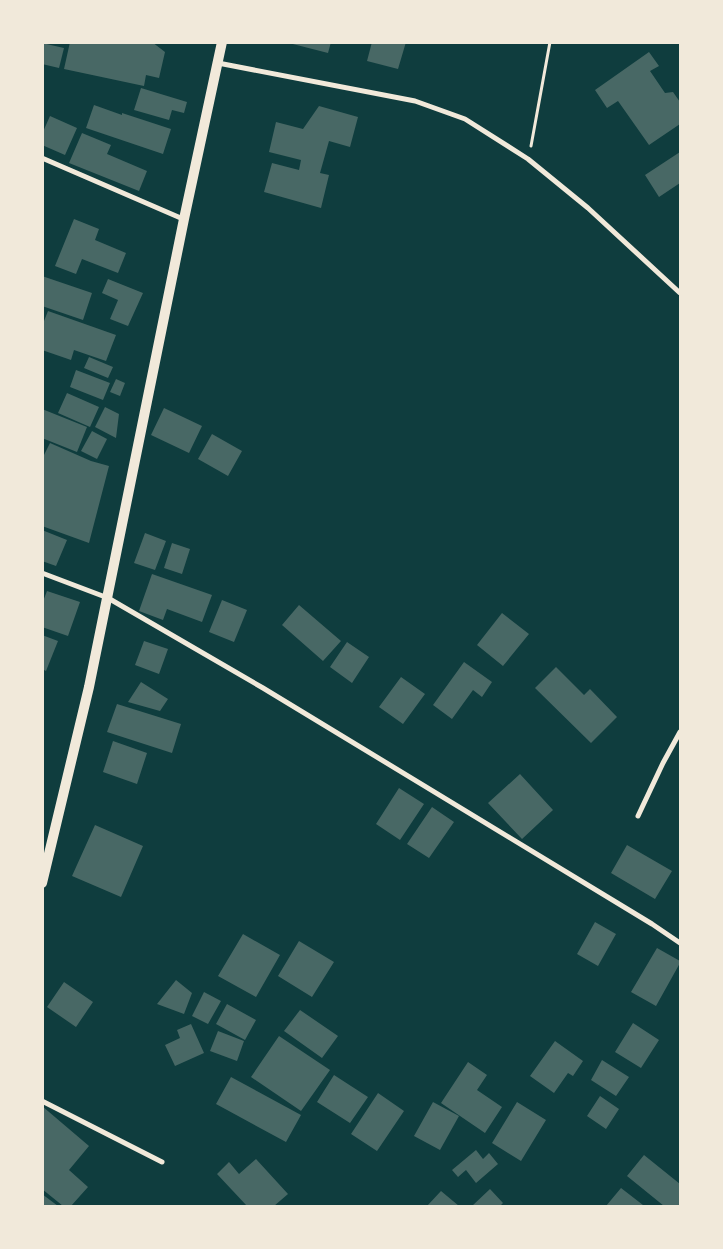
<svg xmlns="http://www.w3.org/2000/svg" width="723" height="1249" font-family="Mulish,sans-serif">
  <rect width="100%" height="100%" fill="#0f3d3e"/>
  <path fill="#486865" d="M 70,42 L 152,42 L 165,52 L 159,78 L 146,75 L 144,86 L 64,69 Z
    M 285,42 L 331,42 L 328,53 Z
    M 372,42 L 406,42 L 398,69 L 367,61 Z
    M 42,43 L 64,48 L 59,68 L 42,64 Z
    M 649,52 L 659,66 L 650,71 L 665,93 L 673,92 L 680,102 L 680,124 L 649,145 L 618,101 L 607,108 L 595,90 Z
    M 141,88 L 187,102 L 184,113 L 172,110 L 169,120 L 134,110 Z
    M 94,105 L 122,115 L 122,113 L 171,129 L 163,154 L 86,128 Z
    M 319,106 L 358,117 L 350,147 L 329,141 L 320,173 L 329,175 L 321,208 L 264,192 L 272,163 L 299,170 L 301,160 L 269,152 L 276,122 L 303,129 Z
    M 50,116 L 77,128 L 65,155 L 42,145 L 42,134 Z
    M 82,133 L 111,145 L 107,154 L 147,171 L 139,191 L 69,163 Z
    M 680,152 L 680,183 L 659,197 L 645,175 Z
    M 74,219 L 99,229 L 95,240 L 126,253 L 118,273 L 82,259 L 76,274 L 55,266 Z
    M 42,276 L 92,293 L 83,320 L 42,306 Z
    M 108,279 L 143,293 L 128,326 L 110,319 L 118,300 L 102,293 Z
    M 48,311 L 116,335 L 106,361 L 74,350 L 71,360 L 42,350 L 42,326 Z
    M 89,357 L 113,367 L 108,378 L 84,368 Z
    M 76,370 L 110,383 L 103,400 L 70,387 Z
    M 116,379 L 125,383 L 120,396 L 110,392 Z
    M 67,393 L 99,407 L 90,427 L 58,413 Z
    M 105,407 L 119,414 L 116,438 L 95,427 Z
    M 164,408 L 202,426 L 189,453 L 151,435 Z
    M 42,409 L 87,427 L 77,452 L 42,438 Z
    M 92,431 L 107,439 L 97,459 L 81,451 Z
    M 212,434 L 242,451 L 228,476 L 198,459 Z
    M 50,443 L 91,461 L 109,466 L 89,543 L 42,526 L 42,459 Z
    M 42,530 L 67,540 L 56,566 L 42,561 Z
    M 145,533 L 166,541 L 155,570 L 134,563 Z
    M 172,543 L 190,549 L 182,574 L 164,568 Z
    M 152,574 L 212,595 L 202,622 L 167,609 L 163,620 L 139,611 Z
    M 47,591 L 80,602 L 68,636 L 42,627 L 42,604 Z
    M 222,600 L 247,610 L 234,642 L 209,632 Z
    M 299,605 L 341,641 L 323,661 L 282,625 Z
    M 502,613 L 529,634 L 503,666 L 477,645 Z
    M 42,635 L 58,641 L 46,671 L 42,669 Z
    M 144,641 L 168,649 L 159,674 L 135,665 Z
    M 347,642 L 369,657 L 352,683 L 330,667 Z
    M 464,662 L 492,682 L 482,697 L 473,690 L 452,719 L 433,705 Z
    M 556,667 L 584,695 L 590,689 L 617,717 L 591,743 L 535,688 Z
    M 401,677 L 425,694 L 403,724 L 379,707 Z
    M 141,682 L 168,699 L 160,711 L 128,702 Z
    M 117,704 L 181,724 L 172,753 L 107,732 Z
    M 113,741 L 147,753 L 137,784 L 103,772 Z
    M 520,774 L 553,810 L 522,839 L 488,803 Z
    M 399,788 L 424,804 L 400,840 L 376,824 Z
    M 432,807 L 454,822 L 429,858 L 407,844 Z
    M 95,825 L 143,846 L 121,897 L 72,876 Z
    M 627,845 L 672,871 L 655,899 L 611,873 Z
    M 595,922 L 616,934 L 598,966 L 577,954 Z
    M 243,934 L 280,955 L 256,997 L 218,976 Z
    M 299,941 L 334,962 L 312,997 L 278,976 Z
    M 657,948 L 680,961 L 680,963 L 656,1006 L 631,992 Z
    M 176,980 L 192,993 L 184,1014 L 157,1004 Z
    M 64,982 L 93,1002 L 76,1027 L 47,1007 Z
    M 204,992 L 221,1001 L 208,1024 L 192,1016 Z
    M 227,1004 L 256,1020 L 245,1040 L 216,1024 Z
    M 300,1010 L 338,1036 L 322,1058 L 284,1031 Z
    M 633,1023 L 659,1040 L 641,1068 L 615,1052 Z
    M 191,1024 L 204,1053 L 175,1066 L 165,1045 L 180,1038 L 177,1030 Z
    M 218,1031 L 244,1041 L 237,1061 L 210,1051 Z
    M 279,1036 L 330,1070 L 301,1111 L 251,1077 Z
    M 555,1041 L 583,1061 L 573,1076 L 568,1073 L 554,1093 L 530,1076 Z
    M 602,1060 L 629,1077 L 616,1096 L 591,1080 Z
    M 468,1062 L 487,1075 L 477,1090 L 502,1107 L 485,1133 L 441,1103 Z
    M 334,1075 L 368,1097 L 350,1123 L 317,1102 Z
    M 231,1077 L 301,1115 L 286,1142 L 216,1104 Z
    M 378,1093 L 404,1111 L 377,1151 L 351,1134 Z
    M 600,1096 L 619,1109 L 606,1129 L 587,1116 Z
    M 433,1102 L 459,1116 L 440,1150 L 414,1136 Z
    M 517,1102 L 546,1120 L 521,1161 L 492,1143 Z
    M 42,1106 L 89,1146 L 69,1170 L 88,1187 L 71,1206 L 63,1206 L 42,1189 Z
    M 476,1150 L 483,1159 L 489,1153 L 498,1164 L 476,1183 L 466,1170 L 458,1177 L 452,1170 Z
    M 644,1155 L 680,1184 L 680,1205 L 679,1206 L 664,1206 L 627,1176 Z
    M 256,1159 L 288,1194 L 274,1206 L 247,1206 L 217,1174 L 229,1162 L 239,1174 Z
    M 621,1188 L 643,1205 L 641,1206 L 606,1206 Z
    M 490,1189 L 503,1203 L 500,1206 L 472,1206 Z
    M 441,1191 L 459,1206 L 427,1206 Z
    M 42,1194 L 58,1206 L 42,1206 Z"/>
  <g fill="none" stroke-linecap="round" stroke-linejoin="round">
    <path stroke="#f1e9da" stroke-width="3" d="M 531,146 L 550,42"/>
    <path stroke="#f1e9da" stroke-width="5" d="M 218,63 L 415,101 L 465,119 L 528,159 L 588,208 L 680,293
      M 42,158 L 183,219
      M 42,573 L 108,598 L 263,688 L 652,924 L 680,943
      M 638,816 L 663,763 L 680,732
      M 42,1101 L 162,1162"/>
    <path stroke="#f1e9da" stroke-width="10" d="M 42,883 L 89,687 L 184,219 L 222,42"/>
  </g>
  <rect width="723" height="1249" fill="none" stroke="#f1e9da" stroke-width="88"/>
</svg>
